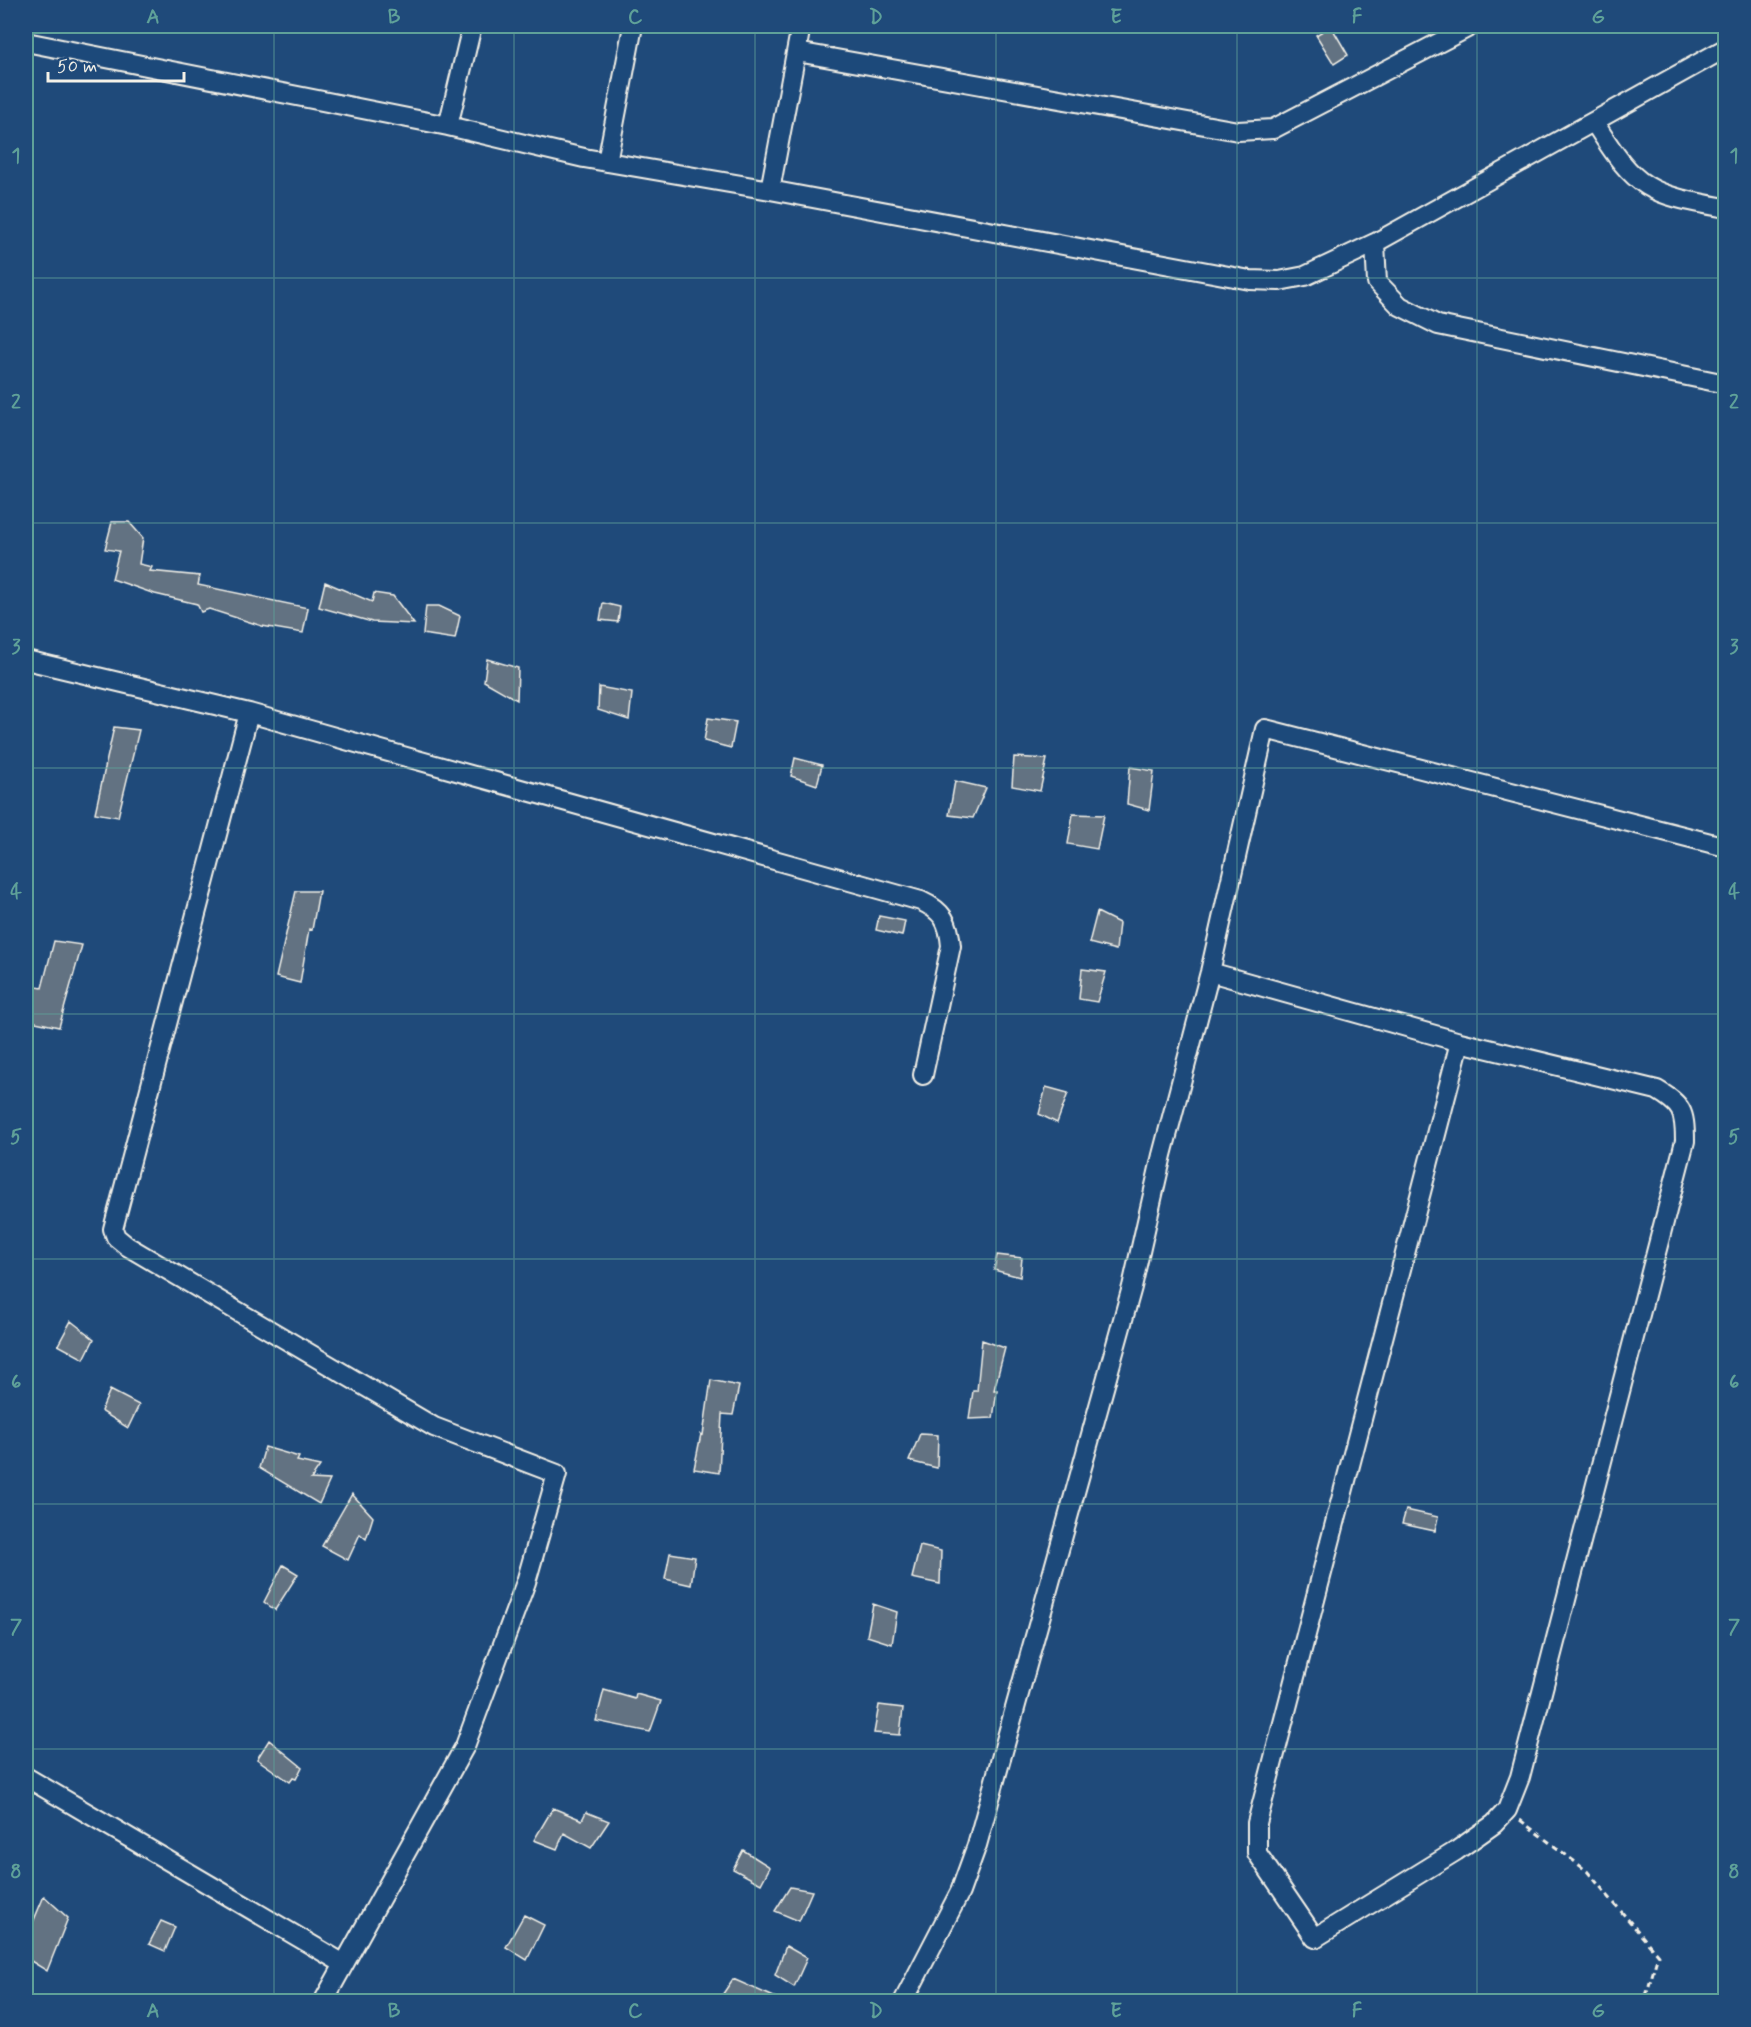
<svg xmlns="http://www.w3.org/2000/svg" width="1751" height="2027" font-family="Mynerve,sans-serif">
  <rect width="100%" height="100%" fill="#1f4a7a"/>
  <filter id="ink" filterUnits="userSpaceOnUse"><feTurbulence type="fractalNoise" baseFrequency=".0167" numOctaves="2"/><feDisplacementMap in="SourceGraphic" scale="12" xChannelSelector="R" yChannelSelector="G"/><feConvolveMatrix kernelMatrix="1 2 1 2 8 2 1 2 1" color-interpolation-filters="sRGB"/></filter>
  <g filter="url(#ink)">
    <path fill="#627282" stroke="#f4f1e8" stroke-width="1.5" d="M 1331,26 L 1348,55 L 1334,64 L 1316,35 Z
      M 112,522 L 129,522 L 143,538 L 139,564 L 152,567 L 150,571 L 200,576 L 198,585 L 308,608 L 303,633 L 262,626 L 209,609 L 201,612 L 197,604 L 155,594 L 112,579 L 119,551 L 105,549 Z
      M 325,582 L 372,602 L 374,593 L 393,596 L 414,624 L 372,622 L 319,607 Z
      M 603,603 L 620,607 L 618,622 L 600,620 Z
      M 426,606 L 439,606 L 460,616 L 455,639 L 423,634 Z
      M 487,659 L 518,668 L 517,700 L 484,681 Z
      M 599,687 L 632,693 L 629,720 L 598,710 Z
      M 708,718 L 736,722 L 731,748 L 704,741 Z
      M 114,727 L 139,730 L 118,817 L 95,813 Z
      M 1014,757 L 1047,759 L 1040,791 L 1012,786 Z
      M 795,758 L 822,765 L 817,785 L 791,776 Z
      M 1130,767 L 1154,771 L 1149,810 L 1127,804 Z
      M 955,781 L 986,788 L 973,818 L 949,815 Z
      M 1073,814 L 1104,815 L 1097,849 L 1068,844 Z
      M 296,891 L 319,891 L 312,930 L 309,929 L 300,983 L 276,977 Z
      M 1097,912 L 1119,923 L 1116,950 L 1089,943 Z
      M 879,916 L 905,921 L 902,936 L 876,930 Z
      M 54,941 L 82,945 L 59,1027 L 26,1020 L 26,985 L 42,988 Z
      M 1082,969 L 1106,972 L 1097,1002 L 1079,999 Z
      M 1046,1087 L 1068,1093 L 1057,1123 L 1039,1114 Z
      M 997,1255 L 1022,1258 L 1020,1277 L 994,1270 Z
      M 71,1321 L 94,1339 L 84,1359 L 58,1345 Z
      M 982,1340 L 1005,1348 L 994,1390 L 997,1390 L 993,1418 L 969,1419 L 973,1391 L 977,1391 Z
      M 711,1380 L 739,1386 L 733,1415 L 722,1414 L 719,1473 L 694,1469 L 701,1434 L 703,1435 Z
      M 110,1390 L 139,1405 L 128,1428 L 101,1411 Z
      M 920,1434 L 938,1435 L 937,1468 L 909,1461 Z
      M 265,1447 L 299,1457 L 297,1461 L 320,1466 L 311,1479 L 330,1480 L 319,1504 L 259,1468 Z
      M 352,1494 L 373,1517 L 366,1539 L 360,1534 L 348,1560 L 322,1546 Z
      M 1406,1510 L 1438,1517 L 1435,1531 L 1402,1524 Z
      M 920,1546 L 941,1551 L 940,1584 L 912,1578 Z
      M 670,1553 L 695,1557 L 691,1585 L 665,1579 Z
      M 283,1565 L 298,1574 L 275,1610 L 264,1602 Z
      M 873,1604 L 897,1612 L 892,1644 L 867,1636 Z
      M 604,1690 L 635,1699 L 636,1694 L 661,1701 L 650,1732 L 596,1721 Z
      M 879,1705 L 903,1708 L 900,1735 L 874,1733 Z
      M 269,1740 L 302,1767 L 296,1779 L 293,1778 L 290,1782 L 257,1759 Z
      M 553,1808 L 582,1820 L 586,1812 L 609,1821 L 591,1848 L 564,1833 L 557,1849 L 534,1840 Z
      M 743,1850 L 770,1867 L 761,1884 L 733,1869 Z
      M 790,1887 L 812,1891 L 799,1921 L 775,1911 Z
      M 44,1896 L 68,1918 L 47,1971 L 26,1958 L 26,1939 Z
      M 524,1915 L 544,1925 L 527,1960 L 506,1947 Z
      M 161,1921 L 175,1927 L 165,1951 L 149,1944 Z
      M 786,1946 L 807,1958 L 794,1987 L 775,1975 Z
      M 733,1979 L 783,2001 L 718,2001 Z"/>
    <g fill="none" stroke-linecap="round" stroke-linejoin="round">
      <defs>
        <path id="minor" d="M 26,42 L 448,126 L 584,158 L 770,190 L 1250,280 L 1279,281 L 1305,276 L 1375,243 L 1726,48
          M 797,52 L 1238,131 L 1273,129 L 1471,26
          M 1594,122 C 1637,191 1648,194 1726,208
          M 448,126 L 472,26
          M 607,162 L 633,26
          M 770,190 L 801,26
          M 1375,243 L 1377,282 L 1400,306 L 1438,325 L 1726,384
          M 26,660 L 249,713 L 921,901 C 943,911 949,922 951,946 L 923,1075
          M 249,713 L 113,1229 L 116,1237 L 127,1246 L 434,1427 L 557,1474 L 526,1582 L 465,1746 L 323,2002
          M 1210,972 L 1460,1042 L 1657,1090 C 1682,1105 1685,1111 1685,1141 L 1520,1777 L 1507,1810 L 1494,1824 L 1456,1851 L 1315,1938 L 1257,1853 L 1257,1823 L 1460,1042
          M 26,1777 L 344,1964
          M 903,2002 L 960,1892 L 977,1845 L 1132,1287 L 1162,1155 L 1210,972 L 1265,729 L 1726,847"/>
      </defs>
      <use href="#minor" stroke="#f4f1e8" stroke-width="22"/>
      <path stroke="#f4f1e8" stroke-width="3" stroke-dasharray="6 4.5" stroke-linecap="butt" d="M 1520,1820 L 1587,1871 L 1658,1955 L 1646,1996 L 1639,2002"/>
      <use href="#minor" stroke="#1f4a7a" stroke-width="18"/>
    </g>
  </g>
  <path fill="none" stroke="#5fa199" stroke-width="1.5" stroke-opacity="0.55" d="M 274,26 L 274,2002M 514,26 L 514,2002M 755,26 L 755,2002M 996,26 L 996,2002M 1237,26 L 1237,2002M 1477,26 L 1477,2002M 26,278 L 1726,278M 26,523 L 1726,523M 26,768 L 1726,768M 26,1014 L 1726,1014M 26,1259 L 1726,1259M 26,1504 L 1726,1504M 26,1749 L 1726,1749"/>
  <rect width="1751" height="2027" fill="none" stroke="#1f4a7a" stroke-width="66"/>
  <path d="M48 72v9h136v-9" fill="none" stroke="#f4f1e8" stroke-width="3"/>
  <text x="57" y="72" font-size="18" fill="#f4f1e8" stroke="#1f4a7a" stroke-width="4.5" paint-order="stroke">50 m</text>
  <rect x="33" y="33" width="1685" height="1961" fill="none" stroke="#5fa199" stroke-width="2"/>
  <g font-size="20" text-anchor="middle" font-weight="bold" fill="#5fa199">
    <text x="153" y="23">A</text>
    <text x="394" y="23">B</text>
    <text x="635" y="23">C</text>
    <text x="876" y="23">D</text>
    <text x="1116" y="23">E</text>
    <text x="1357" y="23">F</text>
    <text x="1598" y="23">G</text>
    <text x="16" y="162">1</text>
    <text x="1734" y="162">1</text>
    <text x="16" y="408">2</text>
    <text x="1734" y="408">2</text>
    <text x="16" y="653">3</text>
    <text x="1734" y="653">3</text>
    <text x="16" y="898">4</text>
    <text x="1734" y="898">4</text>
    <text x="16" y="1143">5</text>
    <text x="1734" y="1143">5</text>
    <text x="16" y="1388">6</text>
    <text x="1734" y="1388">6</text>
    <text x="16" y="1633">7</text>
    <text x="1734" y="1633">7</text>
    <text x="16" y="1878">8</text>
    <text x="1734" y="1878">8</text>
    <text x="153" y="2017">A</text>
    <text x="394" y="2017">B</text>
    <text x="635" y="2017">C</text>
    <text x="876" y="2017">D</text>
    <text x="1116" y="2017">E</text>
    <text x="1357" y="2017">F</text>
    <text x="1598" y="2017">G</text>
  </g>
</svg>
